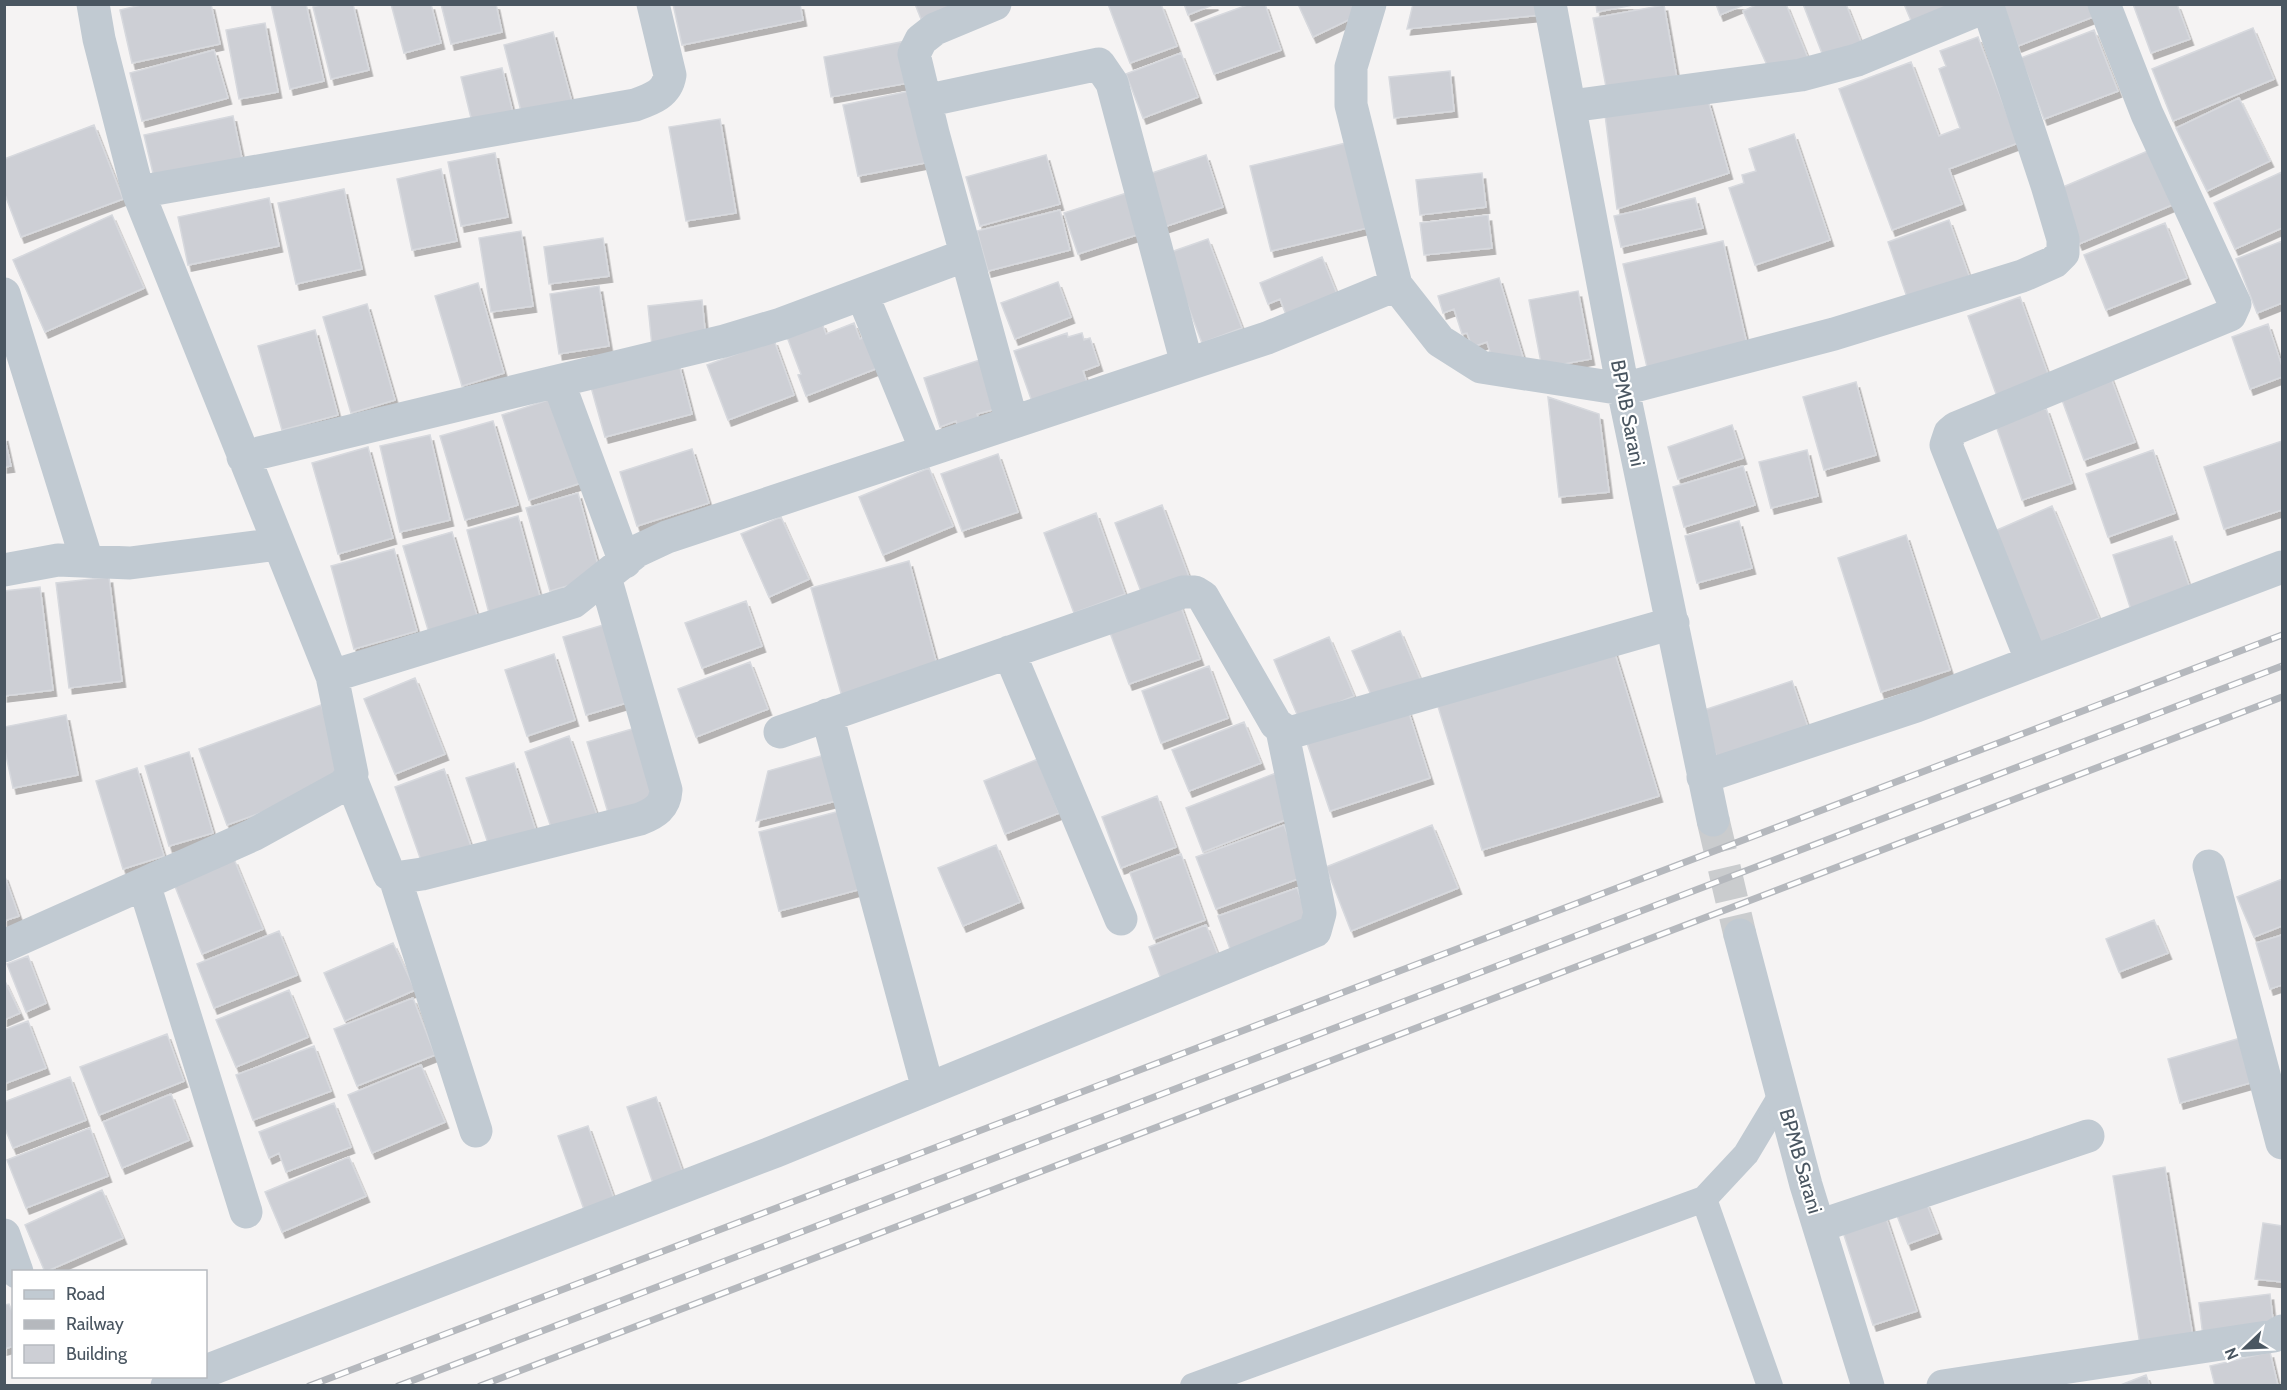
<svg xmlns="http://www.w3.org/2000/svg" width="2287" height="1390" font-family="Cabin,sans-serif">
  <defs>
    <filter id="shadow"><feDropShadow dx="3.5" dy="6" stdDeviation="0" flood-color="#0004"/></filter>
  </defs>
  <rect width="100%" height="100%" fill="#f5f3f3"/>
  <path fill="#cdcfd5" stroke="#d7d9de" stroke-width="1.5" filter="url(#shadow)" d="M 145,4 L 211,4 L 220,44 L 132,63 L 120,10 Z
    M 271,4 L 306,4 L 324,81 L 290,89 Z
    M 323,4 L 353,4 L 369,70 L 331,79 L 313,7 Z
    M 391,4 L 431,4 L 441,43 L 404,53 Z
    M 441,4 L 496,4 L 502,32 L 451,44 Z
    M 673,4 L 800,4 L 803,20 L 682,45 Z
    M 915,4 L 955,4 L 921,19 Z
    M 1108,4 L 1161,4 L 1177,46 L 1130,63 Z
    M 1184,4 L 1215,4 L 1188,15 Z
    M 1250,4 L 1265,4 L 1281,50 L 1214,74 L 1195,24 Z
    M 1298,4 L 1354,4 L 1359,15 L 1313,37 Z
    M 1413,4 L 1539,4 L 1541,15 L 1407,29 Z
    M 1596,4 L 1638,4 L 1597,12 Z
    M 1716,4 L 1746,4 L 1720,15 Z
    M 1758,4 L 1786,4 L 1808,58 L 1771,74 L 1743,11 Z
    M 1803,4 L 1846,4 L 1863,47 L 1825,61 Z
    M 1904,4 L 1961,4 L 1912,23 Z
    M 2002,4 L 2094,4 L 2098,15 L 2018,46 Z
    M 2133,4 L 2177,4 L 2190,39 L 2151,53 Z
    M 1664,5 L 1677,79 L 1607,92 L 1593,18 Z
    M 265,23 L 278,92 L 239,99 L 226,30 Z
    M 2253,28 L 2274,79 L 2173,121 L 2152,69 Z
    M 2094,30 L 2118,91 L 2044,119 L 2021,58 Z
    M 553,32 L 573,106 L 523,119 L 504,45 Z
    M 1978,37 L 2018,143 L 1949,169 L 1962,204 L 1892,230 L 1839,89 L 1911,62 L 1939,136 L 1960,128 L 1939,69 L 1946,66 L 1940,51 Z
    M 906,41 L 914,82 L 831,97 L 824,57 Z
    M 214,50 L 228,98 L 142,121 L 130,73 Z
    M 1181,53 L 1198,97 L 1143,118 L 1126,74 Z
    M 502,68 L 514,117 L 473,126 L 461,77 Z
    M 1450,71 L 1454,111 L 1394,118 L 1389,77 Z
    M 915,90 L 930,162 L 858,176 L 843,105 Z
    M 2239,98 L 2270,161 L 2207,191 L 2176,128 Z
    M 1708,100 L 1729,173 L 1617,209 L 1604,107 Z
    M 233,116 L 244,168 L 156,186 L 144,135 Z
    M 720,119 L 736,213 L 686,221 L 669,127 Z
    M 94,125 L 123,199 L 21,237 L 4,192 L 4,159 Z
    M 1794,134 L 1830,240 L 1755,265 L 1729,188 L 1744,183 L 1742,175 L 1756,171 L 1749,149 Z
    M 1346,143 L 1367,228 L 1271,251 L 1250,166 Z
    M 2150,150 L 2172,205 L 2079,244 L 2056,190 Z
    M 495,153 L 508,217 L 461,226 L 448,162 Z
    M 1046,155 L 1060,204 L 980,226 L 966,177 Z
    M 1206,155 L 1223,207 L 1164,227 L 1146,175 Z
    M 441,169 L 457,241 L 412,250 L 397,179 Z
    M 2282,172 L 2282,228 L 2235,249 L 2214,203 Z
    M 1482,173 L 1486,207 L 1420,215 L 1416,180 Z
    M 344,189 L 362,269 L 296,284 L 278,203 Z
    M 1133,191 L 1146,232 L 1078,254 L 1064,213 Z
    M 269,198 L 279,246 L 188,265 L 178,217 Z
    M 1695,198 L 1703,228 L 1621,247 L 1614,216 Z
    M 1060,210 L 1070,250 L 988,271 L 977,231 Z
    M 112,215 L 144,288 L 45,332 L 13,260 Z
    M 1488,215 L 1492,248 L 1424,255 L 1420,223 Z
    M 1949,220 L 1971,281 L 1909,303 L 1888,242 Z
    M 2165,223 L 2187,278 L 2106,310 L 2084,255 Z
    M 521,231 L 533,306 L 491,312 L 479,238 Z
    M 603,238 L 609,276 L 549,284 L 544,247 Z
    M 1208,239 L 1242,328 L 1202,343 L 1168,253 Z
    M 1723,241 L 1747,344 L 1647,367 L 1623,264 Z
    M 2282,241 L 2282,303 L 2257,313 L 2236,259 Z
    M 1322,257 L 1339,299 L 1288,320 L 1280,299 L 1268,304 L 1260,283 Z
    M 1499,278 L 1523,357 L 1494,365 L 1487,342 L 1472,347 L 1467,333 L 1462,334 L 1454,309 L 1443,313 L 1438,296 Z
    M 1058,282 L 1071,317 L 1015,339 L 1001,303 Z
    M 478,283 L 504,373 L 462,386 L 435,296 Z
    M 599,286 L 609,346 L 559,354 L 550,294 Z
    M 1578,291 L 1591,359 L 1542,368 L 1529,300 Z
    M 2020,297 L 2051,382 L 1999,402 L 1968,316 Z
    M 702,300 L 706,340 L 652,346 L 648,306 Z
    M 367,304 L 395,400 L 351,413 L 323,317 Z
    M 822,323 L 826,334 L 854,323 L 860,339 L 870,335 L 883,366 L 806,396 L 798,375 L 801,374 L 787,337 Z
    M 2268,324 L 2282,366 L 2282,377 L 2250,389 L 2232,337 Z
    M 315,330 L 338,415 L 282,430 L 258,346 Z
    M 1067,333 L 1068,337 L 1082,333 L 1084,340 L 1090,338 L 1099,365 L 1083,371 L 1090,391 L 1035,410 L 1014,351 Z
    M 774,340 L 794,395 L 728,420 L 707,365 Z
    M 980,360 L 996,409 L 977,414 L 980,423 L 959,430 L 956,421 L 940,427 L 924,378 Z
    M 679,364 L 692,414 L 605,437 L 591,387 Z
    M 2108,370 L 2135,442 L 2084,460 L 2058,389 Z
    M 1856,382 L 1876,455 L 1824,470 L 1803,397 Z
    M 1548,397 L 1599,414 L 1609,492 L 1559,497 Z
    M 554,398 L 581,483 L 529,500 L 502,415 Z
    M 2046,408 L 2072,483 L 2022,500 L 1996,426 Z
    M 493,421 L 518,505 L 465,520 L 440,436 Z
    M 1732,425 L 1743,458 L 1678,479 L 1668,447 Z
    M 4,435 L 11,466 L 4,467 Z
    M 430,435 L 450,520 L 400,532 L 380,446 Z
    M 2282,441 L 2282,510 L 2224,529 L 2204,467 Z
    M 368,447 L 393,538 L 338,554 L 312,463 Z
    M 692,449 L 709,503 L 637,526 L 620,472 Z
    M 1807,450 L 1818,496 L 1771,508 L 1759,462 Z
    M 2153,450 L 2175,513 L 2108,537 L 2086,474 Z
    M 998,454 L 1018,512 L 962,531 L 941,474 Z
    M 1743,466 L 1755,505 L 1684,527 L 1673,487 Z
    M 929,468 L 953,526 L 883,555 L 859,497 Z
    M 578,493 L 601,576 L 550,591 L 526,508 Z
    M 1162,505 L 1189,577 L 1142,594 L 1115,523 Z
    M 2052,506 L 2099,618 L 2034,645 L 1988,534 Z
    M 1096,513 L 1125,594 L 1074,613 L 1044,533 Z
    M 518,516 L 541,600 L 489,613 L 467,530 Z
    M 781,517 L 809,579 L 769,597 L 741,534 Z
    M 1739,521 L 1752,568 L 1697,583 L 1685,536 Z
    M 452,532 L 478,619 L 429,633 L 403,546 Z
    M 1906,535 L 1950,670 L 1881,692 L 1838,558 Z
    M 2172,536 L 2193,597 L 2133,616 L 2113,555 Z
    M 394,549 L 417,631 L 354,649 L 331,566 Z
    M 909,561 L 939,672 L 843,700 L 811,588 Z
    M 109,577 L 122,681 L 69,688 L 56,583 Z
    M 40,587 L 53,690 L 4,696 L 4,591 Z
    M 746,601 L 762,646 L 702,668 L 685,623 Z
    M 1180,604 L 1200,659 L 1129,684 L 1109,630 Z
    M 610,623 L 633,701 L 586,715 L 563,637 Z
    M 1400,631 L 1421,681 L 1374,702 L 1352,651 Z
    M 1329,637 L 1354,696 L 1299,719 L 1274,660 Z
    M 1613,647 L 1659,796 L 1482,850 L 1436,700 Z
    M 554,654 L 575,720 L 527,736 L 505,670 Z
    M 750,662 L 768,709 L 696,737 L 678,689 Z
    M 1209,666 L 1228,718 L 1161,743 L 1142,691 Z
    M 415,678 L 445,754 L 395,774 L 364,699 Z
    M 1792,681 L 1809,730 L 1718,761 L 1701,711 Z
    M 321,705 L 348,781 L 227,825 L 199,749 Z
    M 1408,710 L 1430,778 L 1330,811 L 1307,743 Z
    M 66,715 L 78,775 L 13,788 L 4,746 L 4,727 Z
    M 1244,722 L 1261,763 L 1189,791 L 1172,750 Z
    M 639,727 L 661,801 L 609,816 L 587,742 Z
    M 569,736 L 598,818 L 553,833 L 525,752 Z
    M 189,752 L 213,833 L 169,846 L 145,766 Z
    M 828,754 L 840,800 L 756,821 L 768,771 Z
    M 1038,759 L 1059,813 L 1005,834 L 984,781 Z
    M 514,763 L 538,837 L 491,852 L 466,778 Z
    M 137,768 L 164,856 L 123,869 L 96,781 Z
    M 444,769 L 472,849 L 423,866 L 395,787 Z
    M 1276,773 L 1293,817 L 1203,852 L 1186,808 Z
    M 1157,796 L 1176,847 L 1121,868 L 1102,817 Z
    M 844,810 L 865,888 L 779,911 L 759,832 Z
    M 1284,825 L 1303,877 L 1216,909 L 1196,857 Z
    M 1432,825 L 1458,888 L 1351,931 L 1326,867 Z
    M 996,845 L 1020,902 L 963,926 L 938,868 Z
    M 1181,854 L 1205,920 L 1154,939 L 1130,873 Z
    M 234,859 L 263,929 L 202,954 L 174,884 Z
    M 4,874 L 19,916 L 4,921 Z
    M 2282,879 L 2282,926 L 2254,937 L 2237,897 Z
    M 1297,888 L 1312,929 L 1233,957 L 1218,916 Z
    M 2154,920 L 2168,953 L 2119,972 L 2106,939 Z
    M 1206,925 L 1222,965 L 1164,987 L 1149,947 Z
    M 279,931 L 297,975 L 214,1008 L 197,964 Z
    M 2282,935 L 2282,985 L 2270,989 L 2256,943 Z
    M 393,943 L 415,990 L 345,1021 L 324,973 Z
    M 28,956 L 46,1003 L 26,1012 L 7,964 Z
    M 4,979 L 20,1013 L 4,1020 Z
    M 289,990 L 308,1037 L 236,1067 L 216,1020 Z
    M 413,998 L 435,1055 L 357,1086 L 334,1029 Z
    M 28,1021 L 46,1068 L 4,1084 L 4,1030 Z
    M 167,1034 L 184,1081 L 99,1115 L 80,1067 Z
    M 2244,1037 L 2257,1081 L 2180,1103 L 2168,1059 Z
    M 314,1046 L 331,1091 L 253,1120 L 236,1075 Z
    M 421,1065 L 445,1122 L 372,1153 L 348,1095 Z
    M 70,1077 L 86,1120 L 13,1148 L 4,1126 L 4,1102 Z
    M 171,1094 L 189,1140 L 122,1168 L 103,1122 Z
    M 656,1097 L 685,1179 L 655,1189 L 627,1107 Z
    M 334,1103 L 351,1147 L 286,1172 L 279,1153 L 269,1158 L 259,1132 Z
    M 588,1126 L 617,1207 L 587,1218 L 558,1136 Z
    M 90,1128 L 108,1176 L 26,1208 L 7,1160 Z
    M 349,1157 L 366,1196 L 282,1232 L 265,1192 Z
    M 2165,1167 L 2194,1343 L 2141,1351 L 2113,1176 Z
    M 102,1190 L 123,1238 L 45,1272 L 25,1225 Z
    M 1926,1202 L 1938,1233 L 1908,1244 L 1896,1213 Z
    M 1885,1215 L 1917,1311 L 1873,1325 L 1842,1229 Z
    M 2263,1223 L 2282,1226 L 2282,1282 L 2255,1279 Z
    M 2270,1294 L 2274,1329 L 2203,1337 L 2199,1303 Z
    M 9,1304 L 14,1316 L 14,1346 L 4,1349 L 4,1305 Z
    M 2270,1352 L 2278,1386 L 2215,1386 L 2210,1366 Z
    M 2146,1375 L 2150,1386 L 2118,1386 Z"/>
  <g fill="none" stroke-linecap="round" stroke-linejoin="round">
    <path stroke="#caccce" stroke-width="33" stroke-dasharray="33 16" stroke-linecap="butt" d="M 1713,820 L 1740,935"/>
    <path stroke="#c1cad2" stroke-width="26" d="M 1704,1199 L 1746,1154 L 1782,1094
      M 1193,1386 L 1704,1199 L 1770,1386"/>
    <path stroke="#c1cad2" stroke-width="33" d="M 995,4 L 935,29 L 921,40 L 914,54 L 933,133 L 1012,422
      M 1370,4 L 1351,67 L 1351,105 L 1396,285 L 1440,341 L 1481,367 L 1623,389 L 1834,334 L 2022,276 L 2054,262 L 2063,253 L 2063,239 L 2047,185 L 1987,4
      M 1550,4 L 1623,389 L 1713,820
      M 925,101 L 1099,64 L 1112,83 L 1187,364
      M 1571,106 L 1801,75 L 1857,60 L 1987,6
      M 138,192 L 635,105 C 652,99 667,94 670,75 L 653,4
      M 4,294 L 87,561
      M 862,294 L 926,450
      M 558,381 L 625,562
      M 243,457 L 724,341 L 781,324 L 966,255
      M 4,570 L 58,560 L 130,563 L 278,544
      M 1009,652 L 1121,919
      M 2032,662 L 1946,445 L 1950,433 L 1956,428 L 2230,315 L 2235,304 L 2147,114 L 2104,4
      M 332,676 L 573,602 L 637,551 L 667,537 L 1267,338 L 1396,285
      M 827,715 L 928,1089
      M 780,732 L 1183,592 L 1195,592 L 1203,597 L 1276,724 L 1289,733 L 1673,623
      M 1703,777 L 1916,706 L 2282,567
      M 351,779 L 389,874 L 395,878 L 422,874 L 640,819 C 655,813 665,807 666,790 L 605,577
      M 2209,866 L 2282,1143
      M 395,878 L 476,1131
      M 144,884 L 246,1212
      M 1740,935 L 1806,1185 L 1868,1386
      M 4,946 L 253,835 L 344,785 L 352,774 L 332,676 L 138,192 L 99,39 L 93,4
      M 1819,1226 L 2088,1136
      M 4,1235 L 17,1272
      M 206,1371 L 776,1151 L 1315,931 L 1320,913 L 1282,730
      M 167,1386 L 190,1376
      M 1943,1386 L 2274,1336 L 2282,1331"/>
    <defs>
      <path id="rail" d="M 309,1386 L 2282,635
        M 398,1386 L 2282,666
        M 480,1386 L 2282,697"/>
    </defs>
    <use href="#rail" stroke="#b5b8bd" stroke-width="7"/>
    <use href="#rail" stroke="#fff" stroke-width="4.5" stroke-dasharray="14" stroke-linecap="butt"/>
  </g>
  <g text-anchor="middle" stroke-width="4.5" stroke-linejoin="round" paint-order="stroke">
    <g font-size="20" fill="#4a5661" stroke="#fff">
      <text transform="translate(1628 413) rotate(79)" y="7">BPMB Sarani</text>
      <text transform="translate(1801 1161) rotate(74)" y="7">BPMB Sarani</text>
    </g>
  </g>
  <rect width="2287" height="1390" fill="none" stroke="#4a5661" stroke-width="12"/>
  <rect x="12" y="1270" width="195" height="108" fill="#ffffff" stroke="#b7bbc0" stroke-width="1.5"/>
  <rect x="24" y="1290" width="30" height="9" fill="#c1cad2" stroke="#b7bbc0" stroke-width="1.5"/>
  <text x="66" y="1300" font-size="18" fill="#4a5661">Road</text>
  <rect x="24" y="1320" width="30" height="9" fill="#b5b8bd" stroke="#b7bbc0" stroke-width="1.5"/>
  <text x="66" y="1330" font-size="18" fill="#4a5661">Railway</text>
  <rect x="24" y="1345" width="30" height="18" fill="#cdcfd5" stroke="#b7bbc0" stroke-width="1.5"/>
  <text x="66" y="1360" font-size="18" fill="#4a5661">Building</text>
  <g transform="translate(2245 1348) rotate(247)" stroke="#ffffff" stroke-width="4.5" paint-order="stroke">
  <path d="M0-4.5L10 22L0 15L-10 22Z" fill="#4a5661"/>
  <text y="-9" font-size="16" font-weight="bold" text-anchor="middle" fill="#4a5661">N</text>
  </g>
</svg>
